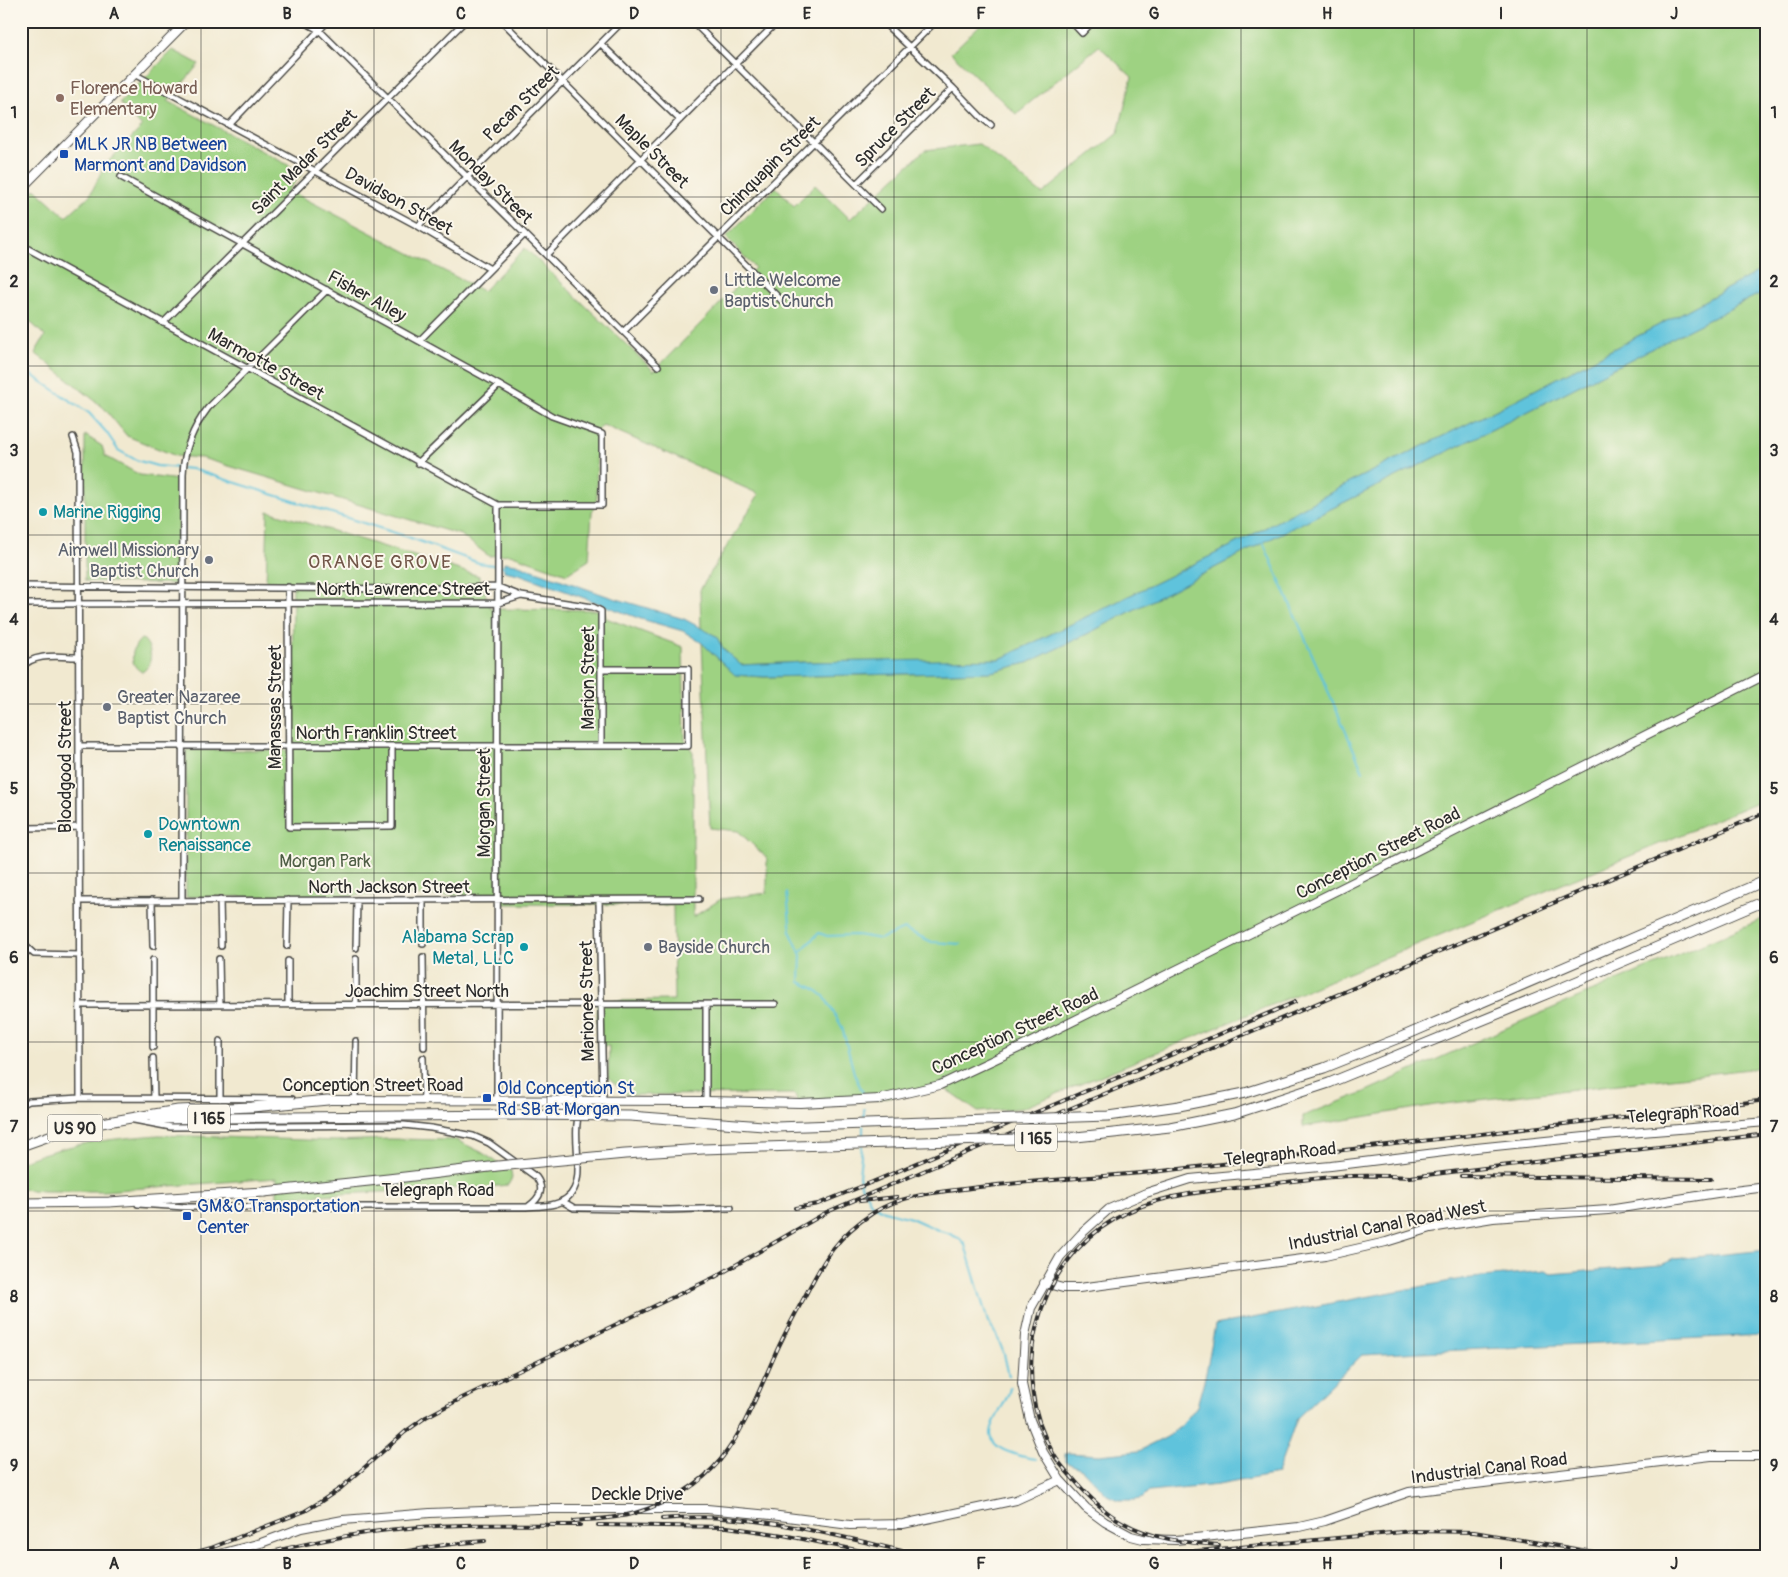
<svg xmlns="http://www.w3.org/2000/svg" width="1788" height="1577" font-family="Pangolin,sans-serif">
  <rect width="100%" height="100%" fill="#fbf7ec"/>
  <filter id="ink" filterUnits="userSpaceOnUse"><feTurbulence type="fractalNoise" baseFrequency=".02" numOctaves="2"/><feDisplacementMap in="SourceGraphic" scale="10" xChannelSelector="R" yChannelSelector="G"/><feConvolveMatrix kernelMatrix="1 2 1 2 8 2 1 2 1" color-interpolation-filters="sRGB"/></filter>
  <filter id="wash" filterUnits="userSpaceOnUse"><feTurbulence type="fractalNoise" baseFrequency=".0096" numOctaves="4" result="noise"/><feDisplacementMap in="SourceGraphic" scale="20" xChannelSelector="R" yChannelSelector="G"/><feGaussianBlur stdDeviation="1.12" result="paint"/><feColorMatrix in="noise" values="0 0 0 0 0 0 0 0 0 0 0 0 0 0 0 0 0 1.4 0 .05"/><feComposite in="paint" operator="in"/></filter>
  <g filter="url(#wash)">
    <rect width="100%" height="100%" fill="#f1e9d0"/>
    <path fill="#9ed282" stroke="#647e56" d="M 984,21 L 1079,21 L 1082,24 L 1084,21 L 1767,21 L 1767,267 L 1680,314 L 1506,405 L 1360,477 L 1235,544 L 1000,659 L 977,660 L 805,662 L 741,665 L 724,650 L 716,636 L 701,629 L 700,590 L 759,494 L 603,425 L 598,430 L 596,438 L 597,498 L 592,512 L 589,560 L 567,574 L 510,554 L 489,556 L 461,535 L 202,458 L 176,456 L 127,436 L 104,408 L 35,353 L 45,336 L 21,313 L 21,203 L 35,189 L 66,217 L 90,195 L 105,165 L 142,127 L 120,103 L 173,50 L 199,64 L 168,101 L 303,173 L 288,190 L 483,291 L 525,248 L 654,371 L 755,268 L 726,237 L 776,187 L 794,206 L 815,185 L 850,219 L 925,150 L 979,144 L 1042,194 L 1118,133 L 1132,77 L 1099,46 L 1016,114 L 951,53 Z
      M 1767,290 L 1767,798 L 1671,839 L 1023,1108 L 978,1112 L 940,1085 L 880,1099 L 798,1103 L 795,1094 L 627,1095 L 608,1078 L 609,1046 L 598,1046 L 597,1001 L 674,1000 L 673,905 L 503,904 L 503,895 L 186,897 L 186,750 L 292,750 L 293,585 L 266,585 L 268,511 L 479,576 L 491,609 L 604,610 L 606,618 L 683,647 L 685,740 L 693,752 L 693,917 L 721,899 L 767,893 L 767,858 L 738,831 L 710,828 L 702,643 L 735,675 L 764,677 L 991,672 L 1027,663 L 1091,632 L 1280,534 L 1513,419 Z
      M 85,435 L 102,446 L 105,456 L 140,475 L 179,480 L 178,584 L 85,581 Z
      M 141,639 L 144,640 C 152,648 154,665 142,672 C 128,665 131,648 141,639 Z
      M 1767,917 L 1767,1067 L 1435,1105 L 1303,1127 L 1303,1116 L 1362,1093 L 1506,1028 Z
      M 159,1135 L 336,1141 L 389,1139 L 456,1140 L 481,1152 L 511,1171 L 512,1178 L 508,1185 L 487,1187 L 277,1197 L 277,1178 L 104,1191 L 43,1191 L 21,1189 L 21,1162 C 67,1143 110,1139 159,1135 Z"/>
    <path fill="#5ec3dc" stroke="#447784" d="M 1767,267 L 1767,290 L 1513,419 L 1280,534 L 1091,632 L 1027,663 L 991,672 L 764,677 L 735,675 L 702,643 L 683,631 L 641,619 L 519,574 L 504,571 L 504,562 L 516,564 L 607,596 L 684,619 L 716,636 L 724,650 L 741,665 L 805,662 L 1000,659 L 1235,544 L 1360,477 L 1506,405 L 1680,314 Z
      M 1767,1250 L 1767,1337 L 1762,1335 L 1362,1355 L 1297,1418 L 1277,1474 L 1218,1485 L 1149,1492 L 1143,1498 L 1135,1500 L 1118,1500 L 1107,1495 L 1082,1469 L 1065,1462 L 1065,1454 L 1068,1453 L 1099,1455 L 1139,1451 L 1167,1437 L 1182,1425 L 1197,1406 L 1206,1373 L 1215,1325 L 1462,1279 L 1545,1271 L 1551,1274 L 1661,1265 L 1674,1259 Z"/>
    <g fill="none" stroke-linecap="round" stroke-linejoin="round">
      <path stroke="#5ec3dc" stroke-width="2" d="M 21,368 L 89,413 L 107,433 L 118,450 L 136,460 L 157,466 L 192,469 L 408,537 L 479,563 L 506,567
        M 1263,542 L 1363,771
        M 787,893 L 791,933 L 801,955 L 800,982 L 813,988 L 824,996 L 842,1027 L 854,1073 L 863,1093
        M 800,952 L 819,933 L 827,936 L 857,935 L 880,939 L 904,929 L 932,942 L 961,944
        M 864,1121 L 864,1109
        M 863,1141 L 863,1126
        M 862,1146 L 859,1176 L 861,1185 L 871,1203 L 884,1211 L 911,1218 L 940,1231 L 948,1233 L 960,1239 L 965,1245 L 988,1322 L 997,1336 L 1004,1354 L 1009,1376
        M 1010,1388 C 1006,1411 972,1436 1006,1451 C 1016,1455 1025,1458 1036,1459"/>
    </g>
  </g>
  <g filter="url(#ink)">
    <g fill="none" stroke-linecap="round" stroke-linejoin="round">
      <defs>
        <path id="street" d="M 303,21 L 319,30 L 658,366
          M 502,21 L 782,301
          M 692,21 L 881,209
          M 882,21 L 953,88 L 982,118 L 991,125
          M 1071,21 L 1082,33 L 1093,21
          M 601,44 L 680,120
          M 134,74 L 418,226 L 490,269
          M 229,125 L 328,21
          M 856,184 L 953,88
          M 418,226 L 623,21
          M 21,245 L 498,505 L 602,505 L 602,434 L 552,416 L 499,385 L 121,177
          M 546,255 L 778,21
          M 163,323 L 465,21
          M 624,331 L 936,21
          M 419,341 L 525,234
          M 73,437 L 78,452 L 80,1098
          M 418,463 L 499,385
          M 21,586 L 398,589 L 498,587 L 521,596 L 593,607 L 601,611 L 601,746
          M 288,587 L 289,827 L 392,826 L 392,747
          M 21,604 L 498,603 L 521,596
          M 21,668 C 34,652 61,657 79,657
          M 79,746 L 688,746 L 688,669 L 602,669
          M 21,817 C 29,823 28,831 21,838
          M 27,828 L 79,827
          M 152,900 L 153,946
          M 182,900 L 183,474 C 184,448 193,428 208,408 L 327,290
          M 220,900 L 221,946
          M 599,900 L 603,1102
          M 79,901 L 699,899
          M 21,942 L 34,954 L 80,955
          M 423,944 L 423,900
          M 287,946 L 288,900
          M 356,948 L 357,900
          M 423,957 L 424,1047
          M 219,959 L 220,1005
          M 153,960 L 153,1047
          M 288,961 L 288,1004
          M 356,1004 L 356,959
          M 80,1005 L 775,1004
          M 153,1058 L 154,1098
          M 423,1058 L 424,1100
          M 220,1099 L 220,1041
          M 355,1100 L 356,1041
          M 497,1101 L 498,505
          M 706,1101 L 706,1005
          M 553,1103 L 567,1111 L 571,1115
          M 21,1105 L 29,1101 L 80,1098 L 292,1099
          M 134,1120 L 171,1127 L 404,1125 L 431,1128 L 473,1136 L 489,1143 L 536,1177 C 545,1189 540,1198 529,1206
          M 562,1201 L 574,1208 L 669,1210 L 731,1208
          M 138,1204 L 185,1207 L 526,1207 C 540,1206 556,1207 567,1198 C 594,1177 559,1117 591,1101"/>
        <path id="secondary" d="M 21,189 L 187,21
          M 328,1100 L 706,1101 L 800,1103 L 880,1099 L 940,1085 L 1021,1047 L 1400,859 L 1767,674
          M 1767,1122 L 1604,1135 L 1476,1148 L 1331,1166 L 1190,1179 L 1146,1193 L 1109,1209 L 1081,1234 L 1060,1257 L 1031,1308 L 1025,1335 L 1022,1384 L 1030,1420 L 1043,1452 L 1060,1480 L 1086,1508 L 1105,1522 L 1131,1536 L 1143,1539 L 1176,1540 L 1299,1527 L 1325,1521 L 1409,1492 L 1711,1456 L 1767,1456
          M 1044,1283 L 1063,1288 L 1079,1288 L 1325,1256 L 1386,1242 L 1431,1228 L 1493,1218 L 1608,1210 L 1717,1193 L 1767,1187
          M 212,1556 L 261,1543 L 301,1528 L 343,1520 L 430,1513 L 538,1509 L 707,1509 L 771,1515 L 850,1525 L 903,1524 L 1016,1500 L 1060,1480"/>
        <path id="highway" d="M 155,1119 L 289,1117
          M 21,1146 L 72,1128 L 178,1110 L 252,1107 L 328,1100
          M 21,1203 L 109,1202 L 264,1192"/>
      </defs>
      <use href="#street" stroke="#494844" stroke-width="8"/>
      <use href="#secondary" stroke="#494844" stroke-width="10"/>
      <use href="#highway" stroke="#494844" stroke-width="11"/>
      <use href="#street" stroke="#fff" stroke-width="5"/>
      <use href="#secondary" stroke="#fff" stroke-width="8"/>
      <use href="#highway" stroke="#fff" stroke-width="9"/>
      <defs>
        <path id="rail" d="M 1461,1176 L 1711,1179
          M 860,1201 L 897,1197
          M 795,1208 L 818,1204 L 870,1183 L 1295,1002
          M 662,1519 C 749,1510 840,1537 924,1556
          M 574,1521 C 594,1519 615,1519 635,1513 C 724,1486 740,1434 774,1357 C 783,1336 794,1316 805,1296 C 824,1259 837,1236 873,1213 C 904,1193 943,1192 979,1187 C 1040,1180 1101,1177 1162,1171 C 1364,1149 1565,1123 1767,1100
          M 598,1525 L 727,1527 L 783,1535 L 886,1556
          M 1219,1545 C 1186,1543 1152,1539 1122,1522 C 1104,1512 1089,1497 1076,1482 C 1068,1473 1060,1465 1054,1455 C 1007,1376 1035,1265 1115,1219 C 1155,1195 1200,1192 1245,1187 C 1281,1183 1316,1177 1352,1176 C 1372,1175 1391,1176 1410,1177 L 1767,1134
          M 1113,1554 L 1150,1551
          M 183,1556 L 211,1548 L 305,1511 L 320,1502 L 341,1488 L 405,1432 L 426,1417 L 462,1398 L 715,1277 L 827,1212 L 1767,812
          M 256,1556 C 306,1543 357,1532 409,1528 C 466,1523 523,1525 580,1525
          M 386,1556 C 419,1548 452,1543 485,1541
          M 1143,1556 L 1413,1531 L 1474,1532 L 1617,1556"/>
      </defs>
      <use href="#rail" stroke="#2b2b2b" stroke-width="4"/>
      <use href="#rail" stroke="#fbf7ec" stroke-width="2" stroke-dasharray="5.5" stroke-linecap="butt"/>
      <defs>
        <path id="highway-bridge" d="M 289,1117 L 522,1115 L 630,1116 L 776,1127 L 1108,1116 L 1179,1106 L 1245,1093 L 1324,1068 L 1399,1038 L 1767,880
          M 264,1192 L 388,1179 L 498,1166 L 625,1154 L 703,1149 L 1076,1137 L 1170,1127 L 1234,1114 L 1329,1083 L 1554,991 L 1767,900"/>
      </defs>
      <use href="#highway-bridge" stroke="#494844" stroke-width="11" stroke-linecap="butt"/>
      <use href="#highway-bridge" stroke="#fff" stroke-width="9"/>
    </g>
  </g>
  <path fill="none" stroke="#2b2b2b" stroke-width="1" stroke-opacity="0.55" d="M 201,21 L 201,1556M 374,21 L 374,1556M 547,21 L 547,1556M 721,21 L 721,1556M 894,21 L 894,1556M 1067,21 L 1067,1556M 1241,21 L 1241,1556M 1414,21 L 1414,1556M 1587,21 L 1587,1556M 21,197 L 1767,197M 21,366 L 1767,366M 21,535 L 1767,535M 21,704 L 1767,704M 21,873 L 1767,873M 21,1042 L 1767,1042M 21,1211 L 1767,1211M 21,1380 L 1767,1380"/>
  <circle fill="#8d6e63" stroke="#fbf7ec" stroke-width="2" cx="60" cy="98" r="5"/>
  <g fill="#1a4fb4" stroke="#fbf7ec" stroke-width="2">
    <rect x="59" y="149" width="10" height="10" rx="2.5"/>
    <rect x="482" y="1093" width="10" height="10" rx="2.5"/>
    <rect x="182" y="1211" width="10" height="10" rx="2.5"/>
  </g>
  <g fill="#6b7280" stroke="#fbf7ec" stroke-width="2">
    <circle cx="714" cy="290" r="5"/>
    <circle cx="209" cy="560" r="5"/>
    <circle cx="107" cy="707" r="5"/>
    <circle cx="648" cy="947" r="5"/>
  </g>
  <g fill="#0f9aa8" stroke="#fbf7ec" stroke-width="2">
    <circle cx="43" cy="512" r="5"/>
    <circle cx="148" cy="834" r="5"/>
    <circle cx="524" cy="947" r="5"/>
  </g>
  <g text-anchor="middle" stroke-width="4" stroke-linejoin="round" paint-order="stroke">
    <g fill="#fbf7ec" stroke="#696865" stroke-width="1">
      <rect x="188" y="1104.5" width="42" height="27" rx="4"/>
      <rect x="47.5" y="1114.5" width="55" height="27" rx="4"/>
      <rect x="1015" y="1124.5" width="42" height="27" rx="4"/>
    </g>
    <g font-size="16" font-weight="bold" fill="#2b2b2b">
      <text x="209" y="1124">I 165</text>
      <text x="75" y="1134">US 90</text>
      <text x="1036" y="1144">I 165</text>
    </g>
    <g font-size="18" fill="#785e54" stroke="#fbf7ec" text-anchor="start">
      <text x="70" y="94">Florence Howard<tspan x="70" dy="21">Elementary</tspan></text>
    </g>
    <g font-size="18" fill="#2b2b2b" stroke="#fbf7ec">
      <text transform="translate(521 103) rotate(-45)" y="6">Pecan Street</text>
      <text transform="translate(895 127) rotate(-45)" y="6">Spruce Street</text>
      <text transform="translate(652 151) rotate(45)" y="6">Maple Street</text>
      <text transform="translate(304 162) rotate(-45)" y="6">Saint Madar Street</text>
      <text transform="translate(770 166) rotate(-45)" y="6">Chinquapin Street</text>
      <text transform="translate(491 182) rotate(45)" y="6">Monday Street</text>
      <text transform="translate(399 201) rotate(29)" y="6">Davidson Street</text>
      <text transform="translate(367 296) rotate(29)" y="6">Fisher Alley</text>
      <text transform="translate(266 364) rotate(29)" y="6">Marmotte Street</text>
      <text x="403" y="595">North Lawrence Street</text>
      <text transform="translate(588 678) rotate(-90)" y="6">Marion Street</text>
      <text transform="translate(275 707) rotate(-90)" y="6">Manassas Street</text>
      <text x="376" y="739">North Franklin Street</text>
      <text transform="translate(65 767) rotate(-90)" y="6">Bloodgood Street</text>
      <text transform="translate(484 803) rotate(-90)" y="6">Morgan Street</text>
      <text transform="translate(1378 853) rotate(-27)" y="6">Conception Street Road</text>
      <text x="389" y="893">North Jackson Street</text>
      <text x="427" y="997">Joachim Street North</text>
      <text transform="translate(587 1001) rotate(-91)" y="6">Marionee Street</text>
      <text transform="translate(1015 1031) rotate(-25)" y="6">Conception Street Road</text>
      <text x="373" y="1091">Conception Street Road</text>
      <text transform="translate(1683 1113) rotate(-4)" y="6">Telegraph Road</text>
      <text transform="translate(1280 1154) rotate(-6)" y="6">Telegraph Road</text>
      <text x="438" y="1196">Telegraph Road</text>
      <text transform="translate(1387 1225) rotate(-11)" y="6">Industrial Canal Road West</text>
      <text transform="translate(1489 1468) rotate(-7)" y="6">Industrial Canal Road</text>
      <text x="637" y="1500">Deckle Drive</text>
    </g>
    <g font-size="18" fill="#164399" stroke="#fbf7ec" text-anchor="start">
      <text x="74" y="150">MLK JR NB Between<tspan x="74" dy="21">Marmont and Davidson</tspan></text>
      <text x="497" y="1094">Old Conception St<tspan x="497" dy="21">Rd SB at Morgan</tspan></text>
      <text x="197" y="1212">GM&amp;O Transportation<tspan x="197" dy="21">Center</tspan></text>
    </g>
    <g font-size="18" fill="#5b616d" stroke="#fbf7ec" text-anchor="start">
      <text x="724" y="286">Little Welcome<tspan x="724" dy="21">Baptist Church</tspan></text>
      <text x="199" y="556" text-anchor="end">Aimwell Missionary<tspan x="199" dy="21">Baptist Church</tspan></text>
      <text x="117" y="703">Greater Nazaree<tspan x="117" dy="21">Baptist Church</tspan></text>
      <text x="658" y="953">Bayside Church</text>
    </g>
    <g font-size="18" fill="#0d838f" stroke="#fbf7ec" text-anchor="start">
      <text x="53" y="518">Marine Rigging</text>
      <text x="158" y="830">Downtown<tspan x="158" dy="21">Renaissance</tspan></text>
      <text x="514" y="943" text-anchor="end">Alabama Scrap<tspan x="514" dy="21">Metal, LLC</tspan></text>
    </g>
    <g font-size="18" fill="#4e5d45" stroke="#fbf7ec">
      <text x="325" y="867">Morgan Park</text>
    </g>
    <g font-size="19" letter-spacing="1" fill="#715648" stroke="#fbf7ec">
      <text x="380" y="568">ORANGE GROVE</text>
    </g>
  </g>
  <rect width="1788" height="1577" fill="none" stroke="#fbf7ec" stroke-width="55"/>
  <rect x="28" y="28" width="1732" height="1522" fill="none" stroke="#2b2b2b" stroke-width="2"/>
  <g font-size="16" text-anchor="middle" font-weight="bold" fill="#2b2b2b">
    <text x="114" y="19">A</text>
    <text x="287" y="19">B</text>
    <text x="461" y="19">C</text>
    <text x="634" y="19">D</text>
    <text x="807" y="19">E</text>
    <text x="981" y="19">F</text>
    <text x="1154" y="19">G</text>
    <text x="1327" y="19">H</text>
    <text x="1501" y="19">I</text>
    <text x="1674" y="19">J</text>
    <text x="14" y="118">1</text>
    <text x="1774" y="118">1</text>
    <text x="14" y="287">2</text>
    <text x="1774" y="287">2</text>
    <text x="14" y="456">3</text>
    <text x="1774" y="456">3</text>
    <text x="14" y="625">4</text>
    <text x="1774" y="625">4</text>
    <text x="14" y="794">5</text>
    <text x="1774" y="794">5</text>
    <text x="14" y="963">6</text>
    <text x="1774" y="963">6</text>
    <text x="14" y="1132">7</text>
    <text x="1774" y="1132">7</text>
    <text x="14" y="1302">8</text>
    <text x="1774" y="1302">8</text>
    <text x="14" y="1471">9</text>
    <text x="1774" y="1471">9</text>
    <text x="114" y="1569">A</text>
    <text x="287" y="1569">B</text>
    <text x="461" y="1569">C</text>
    <text x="634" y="1569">D</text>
    <text x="807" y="1569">E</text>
    <text x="981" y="1569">F</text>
    <text x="1154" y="1569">G</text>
    <text x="1327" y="1569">H</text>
    <text x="1501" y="1569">I</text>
    <text x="1674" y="1569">J</text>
  </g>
</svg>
